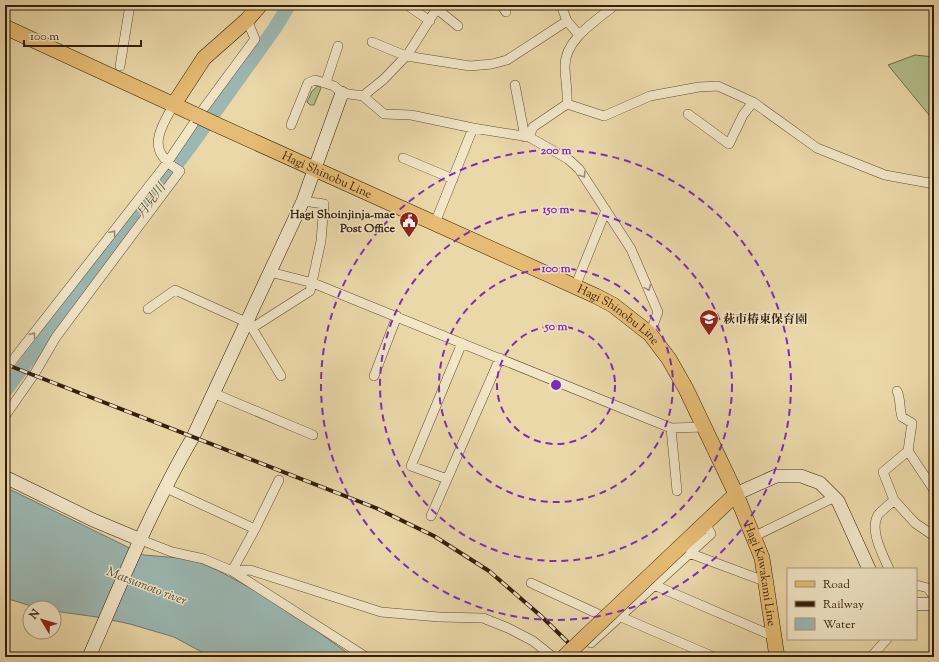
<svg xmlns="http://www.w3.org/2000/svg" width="939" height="662" font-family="'Sorts Mill Goudy','Noto Serif JP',serif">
  <rect width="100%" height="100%" fill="#ebd8a9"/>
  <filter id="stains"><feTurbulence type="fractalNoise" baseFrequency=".005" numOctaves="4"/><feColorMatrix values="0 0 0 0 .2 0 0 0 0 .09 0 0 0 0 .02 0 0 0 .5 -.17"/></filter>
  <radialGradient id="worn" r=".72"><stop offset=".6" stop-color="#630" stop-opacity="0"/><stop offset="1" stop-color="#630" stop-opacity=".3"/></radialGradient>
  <path fill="#b2c08c" stroke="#726f4c" d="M 915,55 L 934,57 L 934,121 L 888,65 Z
    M 318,86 L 321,88 L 314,105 L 310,105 L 307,102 L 312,91 Z"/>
  <path fill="#9cb8b3" stroke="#727a70" d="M 5,487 L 144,555 L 191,559 L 219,571 L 278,603 L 353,657 L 211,657 L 174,637 L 130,624 L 97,617 L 54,611 L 54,608 L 38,608 L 5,598 Z"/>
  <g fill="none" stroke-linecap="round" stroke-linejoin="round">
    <path stroke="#9cb8b3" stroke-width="14" d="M 5,391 L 192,144 L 275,28 L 289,5"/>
    <defs>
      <path id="street" d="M 407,5 L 430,21
        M 501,5 L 506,12
        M 561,5 L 567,21 L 579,35
        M 437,9 L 458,26
        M 372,42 L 406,56 L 470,66 L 492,64 L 507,60 L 567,21
        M 120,66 L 130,5
        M 326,82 L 338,46
        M 515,85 L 525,137
        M 363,96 L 384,114 L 411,115 L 473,128 L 529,137 L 568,159 L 579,169 L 631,249 L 658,312 L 650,334
        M 567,104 C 568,91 565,79 565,66 C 565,39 596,21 615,5
        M 688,114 L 729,144 L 743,115 L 753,102
        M 291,125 L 308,83 L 315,80 L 334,86 L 342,93 L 363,96 L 384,79 L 408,54 L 439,5
        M 529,137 L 533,127 L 567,104 L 604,116 L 650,96 L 699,87 L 718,86 L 753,102 L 817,148 L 885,175 L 929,183 L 934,180
        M 403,158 L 453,179
        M 435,223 L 473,128
        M 270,272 L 313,283 L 671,428 L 705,427
        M 575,287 L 606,210
        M 148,309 L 175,290 L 246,322 L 252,328 L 310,291 L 321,241 L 324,204 L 303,201
        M 252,328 L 281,376
        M 5,370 L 167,163 L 204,108 L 255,39 L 247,20
        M 374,376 L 397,316
        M 897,391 C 901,399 899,408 902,417 L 912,423 L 908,451 L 934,490
        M 213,393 L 313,435
        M 5,416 L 35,373 L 56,337 L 180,171 C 146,151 158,133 174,104
        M 671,428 L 677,491
        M 447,479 L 411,466 L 462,343
        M 166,488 L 255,529 L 279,480
        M 894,500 L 883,472 L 908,451
        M 431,516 L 500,358
        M 753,537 L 835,497
        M 141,540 L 172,552 L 204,559 L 232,571 L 366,657
        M 689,553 L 767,582
        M 889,569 C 883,555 869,530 878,515 C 882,510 889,505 894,500 L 915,523 L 934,536
        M 232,571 L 250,570 L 381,612 L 439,617 L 483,618 L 508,628 L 533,641 L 553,657
        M 232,571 L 255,529
        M 531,583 L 609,619
        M 654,585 L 773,636
        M 916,585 L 928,588 L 934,597
        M 621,617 L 714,657
        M 591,643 L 711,534 L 705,523
        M 871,657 L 887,639"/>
      <path id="secondary" d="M 5,477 L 93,520 L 141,540
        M 736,494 L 776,476 L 801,476 L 820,483 L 838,501 L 869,569
        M 916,604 L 934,604
        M 89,657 C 121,583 152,507 193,437 L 303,201 L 342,93"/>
      <g id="primary">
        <path d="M 5,27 L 196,115"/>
        <path d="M 174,104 L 204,58 L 247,20 L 260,5"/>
        <path id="s1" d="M 215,124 L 596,296 L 613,305 L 650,334 L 669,359 L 686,389 L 736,494 L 762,558 L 777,657"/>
        <path d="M 681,546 L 736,494"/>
      </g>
    </defs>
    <use href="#street" stroke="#614c32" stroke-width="10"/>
    <use href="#secondary" stroke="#331e0b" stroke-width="14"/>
    <use href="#primary" stroke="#331e0b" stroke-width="16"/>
    <use href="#street" stroke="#f2e6c7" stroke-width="9"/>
    <use href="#secondary" stroke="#f2e6c7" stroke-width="13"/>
    <use href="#primary" stroke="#e6bc74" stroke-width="15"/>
    <defs>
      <path id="rail" d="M 5,364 L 376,508 L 434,536 L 489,571 L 541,616 L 583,657"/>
    </defs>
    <use href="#rail" stroke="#331e0b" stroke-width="4"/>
    <use href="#rail" stroke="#f2e6c7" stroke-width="2.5" stroke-dasharray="8" stroke-linecap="butt"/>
    <defs>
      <path id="primary-bridge" d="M 196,115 L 215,124
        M 564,657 L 681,546"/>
    </defs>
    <use href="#primary-bridge" stroke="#331e0b" stroke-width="16" stroke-linecap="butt"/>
    <use href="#primary-bridge" stroke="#e6bc74" stroke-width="15"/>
  </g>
  <defs><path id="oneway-chevron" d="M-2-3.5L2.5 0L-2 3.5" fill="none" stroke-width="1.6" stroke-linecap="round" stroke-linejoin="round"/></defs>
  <g stroke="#9c8c72">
    <use href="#oneway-chevron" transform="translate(583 175) rotate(57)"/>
    <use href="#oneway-chevron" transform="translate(113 233) rotate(-52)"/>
    <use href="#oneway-chevron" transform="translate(648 288) rotate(66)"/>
    <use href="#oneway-chevron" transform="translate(33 335) rotate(-52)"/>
  </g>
  <g fill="none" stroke="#7b2cbf" stroke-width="2" stroke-dasharray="7 5">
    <circle cx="556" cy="385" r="59"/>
    <circle cx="556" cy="385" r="117"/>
    <circle cx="556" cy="385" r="176"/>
    <circle cx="556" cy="385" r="235"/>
  </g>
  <defs>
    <symbol id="civic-pin" viewBox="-11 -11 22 30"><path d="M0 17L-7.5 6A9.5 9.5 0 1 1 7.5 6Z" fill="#8f2418" stroke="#f2e6c7"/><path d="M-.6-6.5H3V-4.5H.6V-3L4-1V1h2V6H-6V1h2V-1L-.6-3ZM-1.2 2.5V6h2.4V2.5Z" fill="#fff"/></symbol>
    <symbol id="school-pin" viewBox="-11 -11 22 30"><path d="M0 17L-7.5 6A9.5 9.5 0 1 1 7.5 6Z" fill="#8f2418" stroke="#f2e6c7"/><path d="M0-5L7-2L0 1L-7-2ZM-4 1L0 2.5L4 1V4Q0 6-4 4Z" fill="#fff"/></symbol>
  </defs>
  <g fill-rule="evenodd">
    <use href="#civic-pin" x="398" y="210" width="22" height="30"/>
    <use href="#school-pin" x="698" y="308" width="22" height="30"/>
  </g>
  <g text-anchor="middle" stroke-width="3" stroke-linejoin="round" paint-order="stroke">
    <g font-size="12" fill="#331e0b" stroke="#f2e6c7">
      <text dy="4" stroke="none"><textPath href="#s1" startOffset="123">Hagi Shinobu Line</textPath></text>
      <text dy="4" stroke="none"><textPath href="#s1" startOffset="447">Hagi Shinobu Line</textPath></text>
      <text dy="4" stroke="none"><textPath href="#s1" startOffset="751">Hagi Kawakami Line</textPath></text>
    </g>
    <g font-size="12" font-weight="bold" fill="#331e0b" stroke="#f2e6c7" text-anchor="end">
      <text x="395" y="218">Hagi Shoinjinja-mae<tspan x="395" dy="14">Post Office</tspan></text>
      <text x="723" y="323" text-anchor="start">萩市椿東保育園</text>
    </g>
    <g font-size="13" font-style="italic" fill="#524c3d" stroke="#f2e6c7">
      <text transform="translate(150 200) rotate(-53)" y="5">月見川</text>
      <text transform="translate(147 585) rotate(21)" y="5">Matsumoto river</text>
    </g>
  </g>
  <circle cx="556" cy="385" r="6" fill="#7b2cbf" stroke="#f2e6c7" stroke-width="2"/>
  <g font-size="12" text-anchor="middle" font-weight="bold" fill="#7b2cbf" stroke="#f2e6c7" stroke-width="3" stroke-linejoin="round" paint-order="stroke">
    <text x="556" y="154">200 m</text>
    <text x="556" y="213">150 m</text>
    <text x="556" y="272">100 m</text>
    <text x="556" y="330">50 m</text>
  </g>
  <rect width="939" height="662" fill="none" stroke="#ebd8a9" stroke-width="20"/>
  <rect x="6" y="6" width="927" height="650" fill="none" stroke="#331e0b" stroke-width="2"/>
  <rect x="10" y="10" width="919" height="642" fill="none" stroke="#331e0b"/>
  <rect x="787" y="568" width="130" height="72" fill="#f2e6c7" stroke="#a6967c"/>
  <rect x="795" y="581" width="20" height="6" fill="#e6bc74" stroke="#a6967c"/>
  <text x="823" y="588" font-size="12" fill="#331e0b">Road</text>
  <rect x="795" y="601" width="20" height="6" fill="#331e0b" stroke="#a6967c"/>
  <text x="823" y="608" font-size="12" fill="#331e0b">Railway</text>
  <rect x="795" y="618" width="20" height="12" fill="#9cb8b3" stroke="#a6967c"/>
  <text x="823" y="628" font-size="12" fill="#331e0b">Water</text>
  <g transform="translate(42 620) rotate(308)"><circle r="19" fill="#f2e6c7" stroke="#a6967c"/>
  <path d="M0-3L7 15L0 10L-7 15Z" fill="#8f2418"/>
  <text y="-6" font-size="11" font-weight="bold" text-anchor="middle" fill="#331e0b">N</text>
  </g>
  <path d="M24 40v6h117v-6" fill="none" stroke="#331e0b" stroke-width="2"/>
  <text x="30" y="40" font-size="12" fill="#331e0b" stroke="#f2e6c7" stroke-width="3" paint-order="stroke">100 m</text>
  <rect width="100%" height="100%" filter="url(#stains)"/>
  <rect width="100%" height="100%" fill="url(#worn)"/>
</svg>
